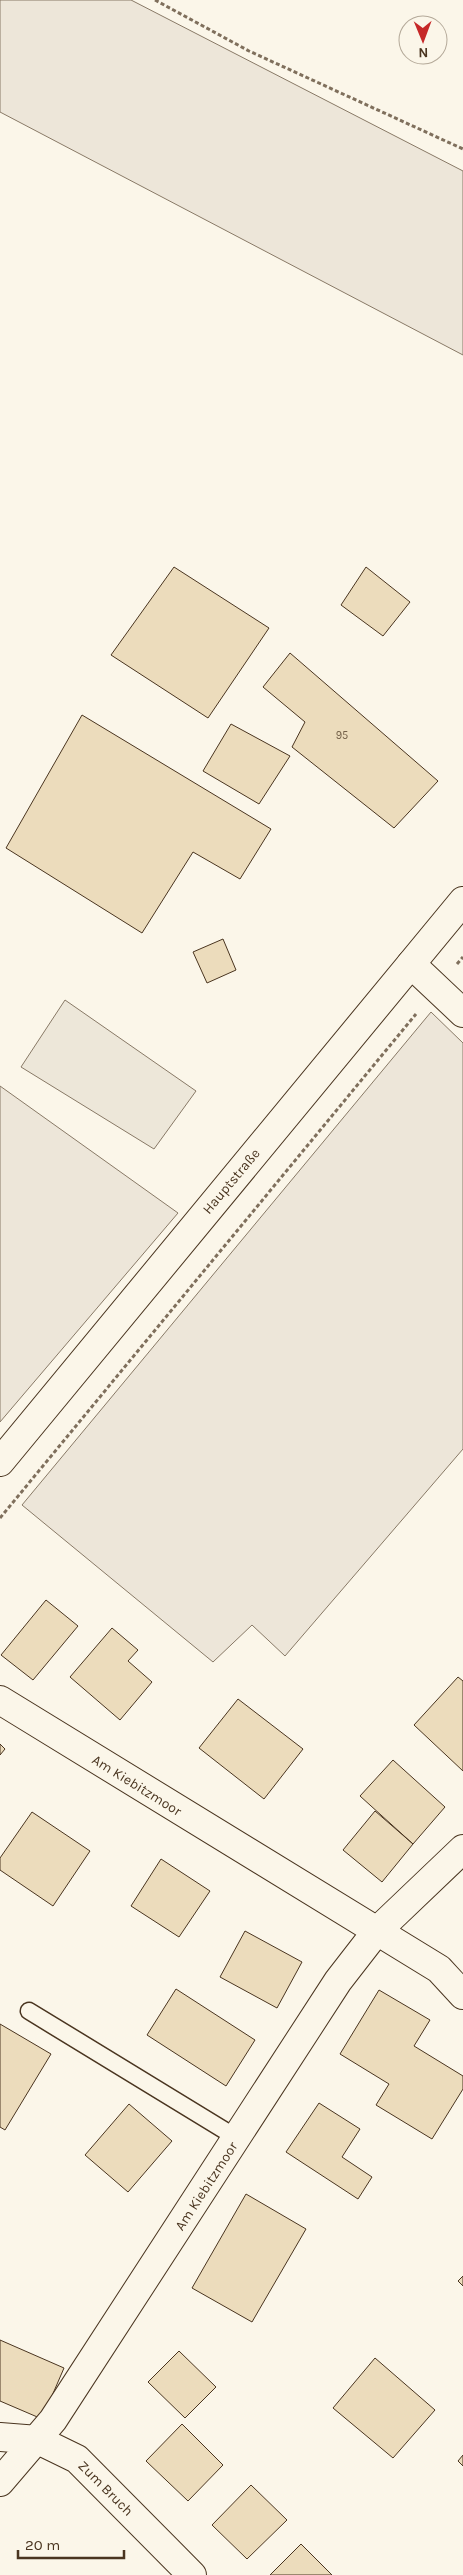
<svg xmlns="http://www.w3.org/2000/svg" width="463" height="2575" font-family="Karla,sans-serif">
  <rect width="100%" height="100%" fill="#fbf6e9"/>
  <path fill="#ede6d9" stroke="#887966" d="M 0,0 L 131,0 L 463,171 L 463,355 L 0,112 Z
    M 431,1012 L 463,1043 L 463,1449 L 285,1656 L 252,1625 L 213,1662 L 22,1505 Z
    M 0,1086 L 178,1213 L 0,1422 Z"/>
  <path fill="#ede7d9" stroke="#887966" d="M 65,1000 L 196,1091 L 154,1149 L 21,1067 Z"/>
  <path fill="#ecdcbc" stroke="#4a3520" d="M 174,567 L 269,628 L 208,718 L 111,655 Z
    M 366,567 L 410,602 L 383,636 L 341,605 Z
    M 290,653 L 438,781 L 394,828 L 292,747 L 305,722 L 263,687 Z
    M 82,715 L 271,829 L 240,879 L 193,852 L 142,933 L 6,848 Z
    M 231,724 L 290,756 L 259,804 L 203,771 Z
    M 223,939 L 236,970 L 207,983 L 193,952 Z
    M 46,1600 L 78,1626 L 33,1680 L 1,1655 Z
    M 112,1628 L 138,1650 L 128,1661 L 152,1682 L 120,1720 L 70,1677 Z
    M 458,1677 L 463,1681 L 463,1771 L 414,1725 Z
    M 238,1699 L 303,1749 L 264,1799 L 199,1748 Z
    M 0,1744 L 5,1749 L 0,1755 Z
    M 393,1760 L 445,1807 L 413,1844 L 360,1796 Z
    M 375,1811 L 413,1844 L 382,1882 L 343,1850 Z
    M 32,1812 L 90,1851 L 53,1906 L 0,1870 L 0,1858 Z
    M 161,1859 L 210,1891 L 179,1937 L 131,1906 Z
    M 245,1931 L 302,1962 L 277,2008 L 220,1977 Z
    M 176,1989 L 255,2040 L 226,2086 L 147,2035 Z
    M 379,1990 L 430,2020 L 414,2046 L 463,2076 L 463,2089 L 432,2139 L 376,2105 L 389,2084 L 340,2054 Z
    M 0,2024 L 51,2054 L 5,2130 L 0,2127 Z
    M 319,2103 L 360,2129 L 342,2157 L 372,2177 L 358,2199 L 286,2152 Z
    M 129,2104 L 172,2141 L 128,2192 L 85,2155 Z
    M 246,2194 L 306,2229 L 252,2322 L 192,2288 Z
    M 463,2276 L 463,2286 L 458,2281 Z
    M 0,2340 L 64,2368 L 42,2419 L 0,2401 Z
    M 179,2351 L 216,2387 L 185,2418 L 148,2382 Z
    M 375,2358 L 435,2410 L 393,2458 L 333,2408 Z
    M 182,2424 L 223,2465 L 188,2501 L 146,2461 Z
    M 463,2455 L 463,2466 L 458,2461 Z
    M 251,2485 L 287,2520 L 247,2559 L 212,2525 Z
    M 301,2544 L 332,2575 L 270,2575 Z"/>
  <g fill="none" stroke-linecap="round" stroke-linejoin="round">
    <defs>
      <path id="service" d="M 29,2011 L 237,2138"/>
      <path id="minor" d="M 411,964 L 463,1013
        M 0,1700 L 439,1969 L 463,1995
        M 0,2437 L 38,2440 L 77,2459 L 192,2575
        M 0,2482 L 53,2420 L 338,1981 L 376,1932 L 463,1849"/>
      <path id="primary" d="M 0,1462 L 463,901"/>
    </defs>
    <use href="#service" stroke="#4a3520" stroke-width="19"/>
    <use href="#minor" stroke="#4a3520" stroke-width="30"/>
    <use href="#primary" stroke="#4a3520" stroke-width="30"/>
    <path stroke="#7f6f5c" stroke-width="3" stroke-dasharray="4 2.5" stroke-linecap="butt" d="M 155,0 L 249,51 L 463,149
      M 457,964 L 463,957
      M 0,1518 L 416,1014"/>
    <use href="#service" stroke="#fbf6e9" stroke-width="16"/>
    <use href="#minor" stroke="#fbf6e9" stroke-width="28"/>
    <use href="#primary" stroke="#fbf6e9" stroke-width="28"/>
  </g>
  <g text-anchor="middle" stroke-width="4" stroke-linejoin="round" paint-order="stroke">
    <g font-size="11" fill="#725f47">
      <text x="342" y="739">95</text>
    </g>
    <g font-size="14" fill="#4a3520" stroke="#fbf6e9">
      <text transform="translate(231 1181) rotate(-50)" y="5">Hauptstraße</text>
      <text transform="translate(137 1785) rotate(32)" y="5">Am Kiebitzmoor</text>
      <text transform="translate(206 2186) rotate(-57)" y="5">Am Kiebitzmoor</text>
      <text transform="translate(106 2488) rotate(45)" y="5">Zum Bruch</text>
    </g>
  </g>
  <g transform="translate(423 40) rotate(179)"><circle r="24" fill="#fbf6e9" stroke="#b4a999"/>
  <path d="M0-4L9 19L0 12L-9 19Z" fill="#c62828"/>
  <text y="-8" font-size="14" font-weight="bold" text-anchor="middle" fill="#4a3520">N</text>
  </g>
  <path d="M18 2550v8h106v-8" fill="none" stroke="#4a3520" stroke-width="2.5"/>
  <text x="25" y="2550" font-size="15" fill="#4a3520" stroke="#fbf6e9" stroke-width="4" paint-order="stroke">20 m</text>
</svg>
